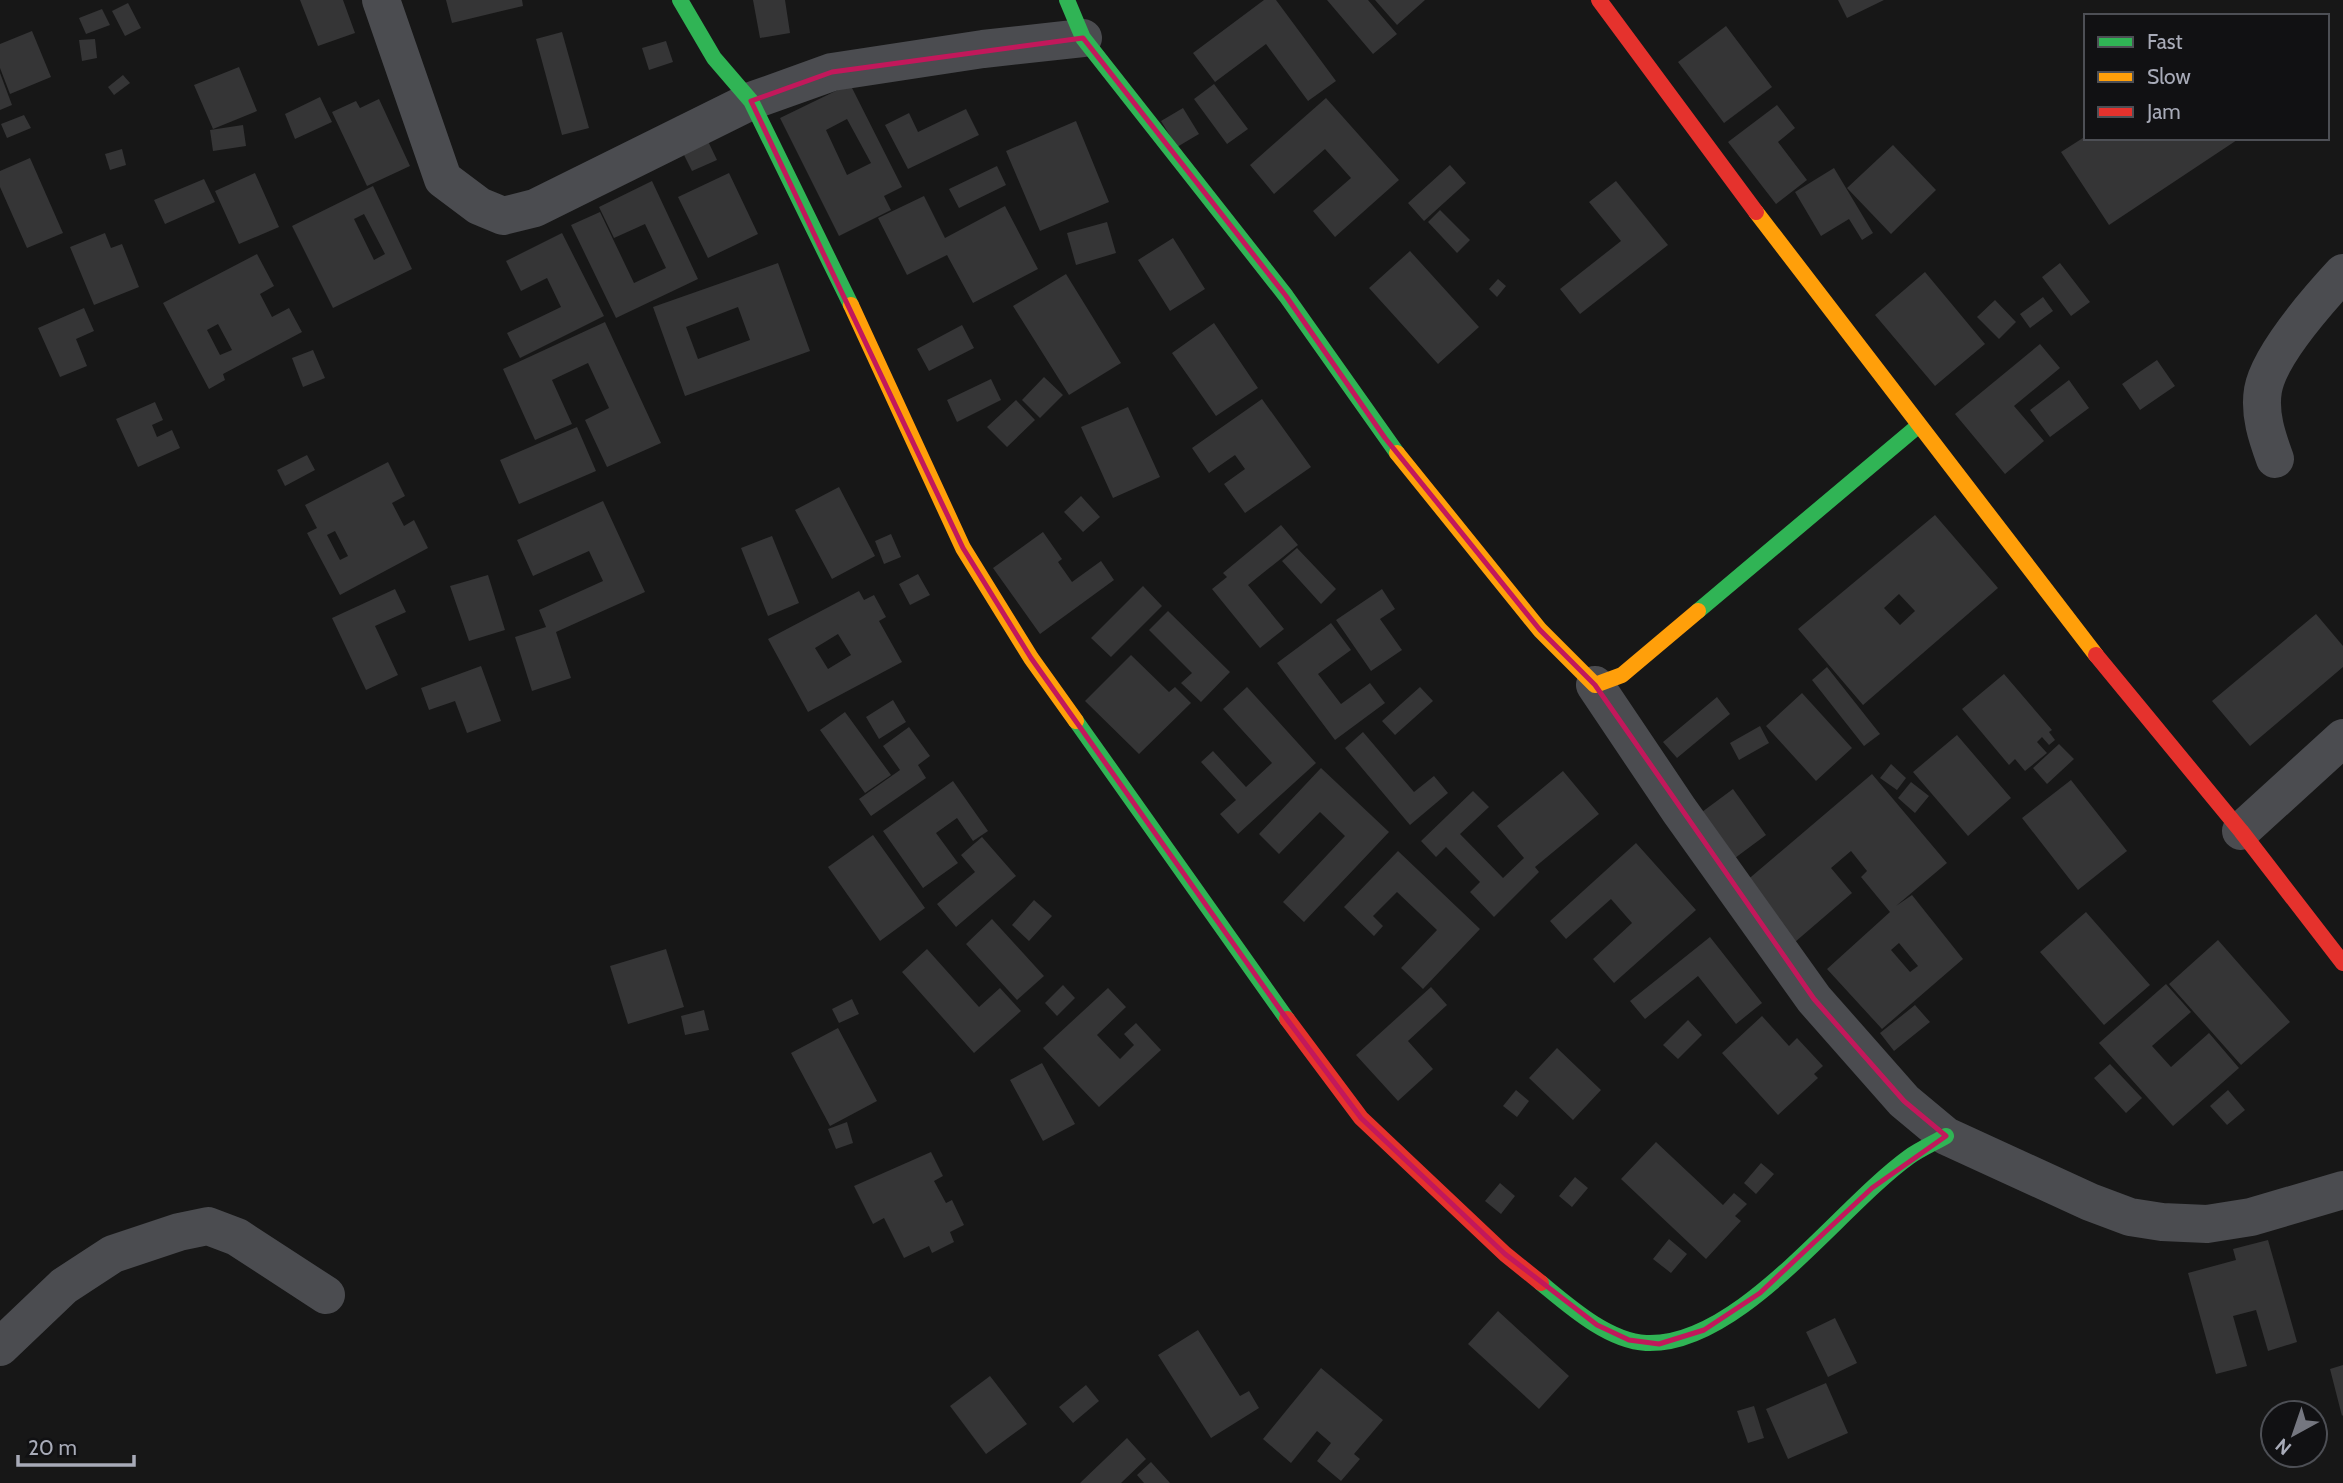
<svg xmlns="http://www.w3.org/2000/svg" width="2343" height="1483" font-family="Cabin,sans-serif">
  <rect width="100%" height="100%" fill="#171717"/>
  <path fill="#353536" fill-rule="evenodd" d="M 300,0 L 343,0 L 355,33 L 318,46 Z
    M 446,0 L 522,0 L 523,6 L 452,23 Z
    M 753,0 L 785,0 L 790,33 L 760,38 Z
    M 1264,0 L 1276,0 L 1336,81 L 1308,101 L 1266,44 L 1215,82 L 1193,53 Z
    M 1327,0 L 1368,0 L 1397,34 L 1373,54 Z
    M 1375,0 L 1425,0 L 1397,25 Z
    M 1838,0 L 1884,0 L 1847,18 Z
    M 128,3 L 141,28 L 125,36 L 112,11 Z
    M 102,9 L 110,25 L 86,34 L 79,18 Z
    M 1726,26 L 1772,87 L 1724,123 L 1678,62 Z
    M 32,31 L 51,77 L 10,94 L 0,68 L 0,44 Z
    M 562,32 L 589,128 L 562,135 L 536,39 Z
    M 95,39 L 97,58 L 82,61 L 79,40 Z
    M 666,41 L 673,62 L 649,70 L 642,48 Z
    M 239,67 L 257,111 L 213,129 L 194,85 Z
    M 0,73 L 12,105 L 0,110 Z
    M 123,75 L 130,83 L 114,95 L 108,87 Z
    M 850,84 L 902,187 L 884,196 L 891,210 L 839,236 L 780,118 ZM 847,119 L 871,163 L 847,175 L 826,130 Z
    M 1214,84 L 1248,129 L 1227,144 L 1194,99 Z
    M 320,97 L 332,122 L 295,139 L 285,114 Z
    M 1326,98 L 1399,180 L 1335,237 L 1313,211 L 1351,178 L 1325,149 L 1274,194 L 1250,165 Z
    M 379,99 L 410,166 L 367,186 L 332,112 L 356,101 L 360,108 Z
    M 1777,105 L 1795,128 L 1778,142 L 1807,180 L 1776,204 L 1728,142 Z
    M 1183,108 L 1199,134 L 1177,147 L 1161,121 Z
    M 966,109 L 979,135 L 908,169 L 885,125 L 909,113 L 918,132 Z
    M 24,115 L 31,128 L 7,138 L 1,124 Z
    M 1076,121 L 1109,202 L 1040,231 L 1006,151 Z
    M 243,125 L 246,146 L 213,151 L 210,130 Z
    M 2086,136 L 2086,138 L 2240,138 L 2109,225 L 2061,152 Z
    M 706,137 L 717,160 L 692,171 L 681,149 Z
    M 1893,145 L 1936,190 L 1891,234 L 1847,188 Z
    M 122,149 L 126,165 L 110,170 L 105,154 Z
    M 30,158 L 63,233 L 27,248 L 0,187 L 0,171 Z
    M 1450,165 L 1466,183 L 1424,221 L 1408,203 Z
    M 997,166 L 1006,185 L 959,208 L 949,189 Z
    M 1834,168 L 1873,233 L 1862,240 L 1849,219 L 1821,236 L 1795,192 Z
    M 255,173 L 279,227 L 239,244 L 215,191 Z
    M 729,173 L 758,234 L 708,258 L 678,197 Z
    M 204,179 L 215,202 L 165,224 L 154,200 Z
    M 652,181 L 698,279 L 616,318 L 571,225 L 600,212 L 634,283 L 666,268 L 645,224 L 614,238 L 599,207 Z
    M 1616,181 L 1668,245 L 1580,314 L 1560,289 L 1621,241 L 1589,202 Z
    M 373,186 L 412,269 L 333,308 L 292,226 ZM 364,214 L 385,254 L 374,260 L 354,219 Z
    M 924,196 L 945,238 L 1005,206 L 1038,269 L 973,303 L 947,255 L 907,275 L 878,218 Z
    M 1440,210 L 1470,240 L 1457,253 L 1428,222 Z
    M 1107,222 L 1116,253 L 1076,265 L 1067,233 Z
    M 105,233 L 111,248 L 122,244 L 139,287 L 94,305 L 70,247 Z
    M 562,233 L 604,316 L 520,358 L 507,333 L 561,307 L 547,278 L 521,291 L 506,261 Z
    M 1173,238 L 1205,289 L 1170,311 L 1138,260 Z
    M 1410,251 L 1479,327 L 1438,364 L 1369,288 Z
    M 257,254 L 274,286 L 260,294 L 272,317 L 289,308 L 302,332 L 223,374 L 225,380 L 209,389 L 163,303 ZM 218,324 L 232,350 L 220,355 L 207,330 Z
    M 778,263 L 810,351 L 685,396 L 653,307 ZM 738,307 L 750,340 L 698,359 L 686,327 Z
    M 2060,263 L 2090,302 L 2071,316 L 2042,277 Z
    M 1925,272 L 1985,344 L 1935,386 L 1875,315 Z
    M 1066,274 L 1121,363 L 1069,395 L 1013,306 Z
    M 1498,279 L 1506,286 L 1497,297 L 1489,289 Z
    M 2043,297 L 2053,311 L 2030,328 L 2020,314 Z
    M 1995,300 L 2016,322 L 1999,339 L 1977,317 Z
    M 84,308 L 94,331 L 76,339 L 87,366 L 60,377 L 38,328 Z
    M 605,322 L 661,443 L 607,467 L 585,420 L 609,408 L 588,363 L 552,380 L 572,424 L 535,440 L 503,369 Z
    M 1214,323 L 1258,388 L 1216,416 L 1172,353 Z
    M 962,325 L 974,348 L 929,371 L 917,349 Z
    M 2040,344 L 2060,368 L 2014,406 L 2044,441 L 2005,474 L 1955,414 Z
    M 313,350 L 325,378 L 303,387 L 292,358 Z
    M 2157,360 L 2175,386 L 2140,410 L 2122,384 Z
    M 1044,377 L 1063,395 L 1040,418 L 1022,400 Z
    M 991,379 L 1001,400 L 957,422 L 947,400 Z
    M 2069,380 L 2089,408 L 2050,437 L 2030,410 Z
    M 1262,399 L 1311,467 L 1245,513 L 1224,484 L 1245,469 L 1235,455 L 1209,473 L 1192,448 Z
    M 1016,400 L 1035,420 L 1007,447 L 987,427 Z
    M 155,402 L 163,420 L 152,425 L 157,437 L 172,430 L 180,448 L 138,467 L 116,419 Z
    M 1128,407 L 1160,477 L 1113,498 L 1081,427 Z
    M 577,427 L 596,471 L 519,504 L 500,460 Z
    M 307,455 L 315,470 L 285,486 L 277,470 Z
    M 388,462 L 405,496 L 392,503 L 404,526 L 414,520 L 428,548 L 340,595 L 307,533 L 317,528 L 305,505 ZM 335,531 L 348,556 L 340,560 L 327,535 Z
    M 839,487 L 875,556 L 832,579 L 795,510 Z
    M 1081,496 L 1100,517 L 1083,532 L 1064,512 Z
    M 603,501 L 645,592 L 556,632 L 571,678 L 532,691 L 515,637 L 546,627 L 539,610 L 603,581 L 589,551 L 533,576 L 517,540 Z
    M 1935,515 L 1998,588 L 1863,705 L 1798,629 ZM 1899,594 L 1915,611 L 1900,625 L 1884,608 Z
    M 1281,525 L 1298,545 L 1248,585 L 1284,629 L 1260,648 L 1212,589 L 1227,577 L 1223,573 Z
    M 1043,532 L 1062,559 L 1058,562 L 1072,582 L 1101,561 L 1114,580 L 1040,634 L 993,568 Z
    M 891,534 L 901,557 L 884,564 L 875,541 Z
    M 772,536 L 799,603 L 768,616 L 741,548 Z
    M 1297,548 L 1336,589 L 1321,604 L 1282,561 Z
    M 918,574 L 930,595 L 910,605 L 899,584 Z
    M 488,575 L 505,630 L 469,641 L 450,586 Z
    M 1143,586 L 1162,606 L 1111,657 L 1091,638 Z
    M 395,589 L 406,612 L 375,626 L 398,675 L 366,690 L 332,618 Z
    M 1382,589 L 1395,609 L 1380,619 L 1402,650 L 1371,671 L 1336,620 Z
    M 859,591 L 864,600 L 874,595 L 886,617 L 879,621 L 902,662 L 808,712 L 768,639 ZM 838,634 L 851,655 L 828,669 L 815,648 Z
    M 1168,611 L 1230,672 L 1201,702 L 1181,683 L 1192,673 L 1149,630 Z
    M 2316,614 L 2343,646 L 2343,667 L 2250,746 L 2212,701 Z
    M 1331,623 L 1351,650 L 1318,674 L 1341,704 L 1370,683 L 1385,703 L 1335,740 L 1277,663 Z
    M 1131,655 L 1169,692 L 1175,687 L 1191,703 L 1139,754 L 1085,701 Z
    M 481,666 L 501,721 L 467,733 L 455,701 L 429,710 L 421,688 Z
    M 1827,667 L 1880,734 L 1864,746 L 1812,680 Z
    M 2004,674 L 2052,730 L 2049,732 L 2055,740 L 2049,745 L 2042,737 L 2037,742 L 2047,753 L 2025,771 L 2015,759 L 2009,765 L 1962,709 Z
    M 1247,687 L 1316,763 L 1238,834 L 1220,814 L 1236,800 L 1201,762 L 1213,751 L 1246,787 L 1272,763 L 1223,709 Z
    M 1420,687 L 1433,701 L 1395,735 L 1382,721 Z
    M 1802,693 L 1852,748 L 1816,781 L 1766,726 Z
    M 1717,697 L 1730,714 L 1677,758 L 1663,742 Z
    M 893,700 L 906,722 L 879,739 L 866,717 Z
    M 845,712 L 891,775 L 865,793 L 820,730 Z
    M 1760,726 L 1769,743 L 1739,760 L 1730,743 Z
    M 909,727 L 930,756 L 918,765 L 926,778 L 871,816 L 859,799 L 900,770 L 883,746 Z
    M 1363,732 L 1414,792 L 1434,776 L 1448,793 L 1410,825 L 1345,748 Z
    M 1957,735 L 2011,798 L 1968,836 L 1913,772 Z
    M 2059,744 L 2074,759 L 2047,784 L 2033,768 Z
    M 1891,764 L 1906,778 L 1897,790 L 1880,778 Z
    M 1321,768 L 1389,832 L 1304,922 L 1283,902 L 1345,836 L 1320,812 L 1279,854 L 1259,834 Z
    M 1563,771 L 1599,814 L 1535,867 L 1539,872 L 1494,917 L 1470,892 L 1480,882 L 1446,847 L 1436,857 L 1421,841 L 1473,791 L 1489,807 L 1460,834 L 1503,878 L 1524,858 L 1497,826 Z
    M 1872,774 L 1947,863 L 1896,906 L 1912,895 L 1963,959 L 1882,1029 L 1827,969 L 1890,912 L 1861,877 L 1867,871 L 1851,851 L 1831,868 L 1852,893 L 1795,942 L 1745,882 ZM 1899,943 L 1918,966 L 1910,972 L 1891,950 Z
    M 2071,780 L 2127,851 L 2078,890 L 2022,818 Z
    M 953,781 L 988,831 L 973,841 L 957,818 L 936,833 L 958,863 L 923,888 L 883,831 Z
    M 1911,782 L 1929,796 L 1915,813 L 1898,798 Z
    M 1733,789 L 1766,835 L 1735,858 L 1702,812 Z
    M 873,835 L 925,908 L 880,941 L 828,867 Z
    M 982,837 L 1016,876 L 956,927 L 937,904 L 975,872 L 961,855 Z
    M 1636,843 L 1696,910 L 1614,983 L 1593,959 L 1632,923 L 1611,899 L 1566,939 L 1550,921 Z
    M 1398,851 L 1480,929 L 1423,989 L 1401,968 L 1437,930 L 1397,892 L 1373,916 L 1383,926 L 1374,936 L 1344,907 Z
    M 1034,900 L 1052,916 L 1029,941 L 1012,925 Z
    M 2086,912 L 2150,985 L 2104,1025 L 2040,952 Z
    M 992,919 L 1044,976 L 1017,1000 L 966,944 Z
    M 1710,937 L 1762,1003 L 1736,1024 L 1698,976 L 1645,1019 L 1630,1001 Z
    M 2218,940 L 2290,1022 L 2241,1065 L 2169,984 Z
    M 666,949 L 684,1007 L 628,1024 L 610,966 Z
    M 927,949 L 979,1007 L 1000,988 L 1021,1011 L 974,1053 L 902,972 Z
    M 2166,984 L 2191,1012 L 2152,1046 L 2171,1067 L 2209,1033 L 2239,1068 L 2173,1126 L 2099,1043 Z
    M 1063,985 L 1075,998 L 1057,1016 L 1045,1003 Z
    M 1431,987 L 1447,1005 L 1408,1041 L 1433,1069 L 1398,1101 L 1356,1055 Z
    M 1108,988 L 1126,1007 L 1097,1035 L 1120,1059 L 1134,1045 L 1124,1034 L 1136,1023 L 1161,1050 L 1099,1107 L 1043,1048 Z
    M 852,999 L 859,1014 L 839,1023 L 832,1009 Z
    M 1915,1005 L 1930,1022 L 1894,1051 L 1880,1033 Z
    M 704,1010 L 709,1030 L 685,1035 L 681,1016 Z
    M 1762,1016 L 1789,1046 L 1797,1038 L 1823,1066 L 1814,1074 L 1818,1078 L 1778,1115 L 1722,1053 Z
    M 1688,1020 L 1702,1035 L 1678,1059 L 1663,1045 Z
    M 838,1028 L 877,1101 L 830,1126 L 791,1053 Z
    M 1557,1048 L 1601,1090 L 1573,1120 L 1529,1078 Z
    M 1042,1063 L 1075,1124 L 1043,1141 L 1010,1080 Z
    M 2110,1064 L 2142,1098 L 2126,1113 L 2094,1078 Z
    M 1516,1090 L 1529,1101 L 1517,1117 L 1503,1106 Z
    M 2228,1090 L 2245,1110 L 2227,1125 L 2210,1106 Z
    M 847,1122 L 853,1143 L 836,1149 L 828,1129 Z
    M 1656,1142 L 1723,1205 L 1734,1193 L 1747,1204 L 1735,1216 L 1741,1221 L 1706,1259 L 1621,1179 Z
    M 931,1152 L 943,1176 L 934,1181 L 946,1203 L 952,1200 L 964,1225 L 950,1232 L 954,1242 L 932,1253 L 929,1246 L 904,1258 L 884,1218 L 873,1224 L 854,1186 Z
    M 1761,1163 L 1774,1174 L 1756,1194 L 1744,1183 Z
    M 1575,1177 L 1588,1188 L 1572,1207 L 1559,1196 Z
    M 1500,1183 L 1515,1196 L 1501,1214 L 1485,1201 Z
    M 1669,1239 L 1687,1254 L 1671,1273 L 1653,1259 Z
    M 2268,1240 L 2297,1342 L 2268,1351 L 2256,1310 L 2233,1316 L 2247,1366 L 2216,1374 L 2188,1273 L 2236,1260 L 2233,1249 Z
    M 1498,1311 L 1569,1376 L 1539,1409 L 1468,1344 Z
    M 1835,1318 L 1857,1363 L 1828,1377 L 1806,1332 Z
    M 1198,1330 L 1240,1396 L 1249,1391 L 1259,1408 L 1211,1438 L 1158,1355 Z
    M 2343,1365 L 2343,1415 L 2342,1416 L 2330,1369 Z
    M 1321,1368 L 1383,1420 L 1354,1454 L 1360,1459 L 1341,1481 L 1317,1461 L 1331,1443 L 1317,1431 L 1291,1463 L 1263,1439 Z
    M 990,1376 L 1027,1424 L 986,1454 L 950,1406 Z
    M 1826,1383 L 1848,1433 L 1788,1459 L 1766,1409 Z
    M 1086,1385 L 1099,1401 L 1073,1423 L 1059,1407 Z
    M 1754,1406 L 1764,1438 L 1748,1443 L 1737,1411 Z
    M 1127,1438 L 1146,1459 L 1121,1483 L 1080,1483 Z
    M 1151,1462 L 1170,1483 L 1144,1483 L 1137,1475 Z"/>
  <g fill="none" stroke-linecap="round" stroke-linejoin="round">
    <path stroke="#4b4c50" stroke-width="38" d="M 381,0 L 443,179 L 479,206 L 503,216 L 535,208 L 751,101 L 832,72 L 983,49 L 1083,38
      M 2275,459 C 2267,437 2259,414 2263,390 C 2269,355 2319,299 2343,273
      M 1595,685 L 1679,810 L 1814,999 L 1904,1101 L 1946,1136 L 2090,1202 L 2130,1217 L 2162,1222 L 2207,1224 L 2251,1217 L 2343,1190
      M 2241,831 L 2343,738
      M 0,1347 L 64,1286 L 113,1254 L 179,1232 L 208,1226 L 237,1237 L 326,1295"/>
    <path stroke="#30b455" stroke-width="16" d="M 680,0 L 714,58 L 751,101 L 851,305
      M 1067,0 L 1083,38 L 1286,296 L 1397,453
      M 1698,611 L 1918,426
      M 1076,721 L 1287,1019
      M 1541,1283 C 1569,1306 1608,1341 1646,1343 C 1739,1347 1837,1209 1909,1157 C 1920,1149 1934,1143 1946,1136"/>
    <path stroke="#ff9f0a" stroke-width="16" d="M 1756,212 L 2096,655
      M 851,305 L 963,548 L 1031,658 L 1076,721
      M 1397,453 L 1540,630 L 1595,685 L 1622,675 L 1698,611"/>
    <path stroke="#e5322d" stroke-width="16" d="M 1599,0 L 1756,212
      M 2096,655 L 2241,831 L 2343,963
      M 1287,1019 L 1361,1118 L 1505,1254 L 1541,1283"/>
  </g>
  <path fill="none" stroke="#c2185b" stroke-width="5" stroke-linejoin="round" d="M 1083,38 L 1286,296 L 1385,438 L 1540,630 L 1595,685 L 1814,999 L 1904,1101 L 1946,1136 L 1872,1188 L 1760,1293 L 1704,1330 L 1659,1344 L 1629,1340 L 1597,1325 L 1505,1254 L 1361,1118 L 1286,1018 L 1031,658 L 963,548 L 751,101 L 832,72 Z"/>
  <rect x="2084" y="14" width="245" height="126" fill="#111113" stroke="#4d4f55" stroke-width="2"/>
  <rect x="2098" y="37" width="35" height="10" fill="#30b455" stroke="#4d4f55" stroke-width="2"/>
  <text x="2147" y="49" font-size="21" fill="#a8abb8">Fast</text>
  <rect x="2098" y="72" width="35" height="10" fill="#ff9f0a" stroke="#4d4f55" stroke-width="2"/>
  <text x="2147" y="84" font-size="21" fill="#a8abb8">Slow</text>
  <rect x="2098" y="107" width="35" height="10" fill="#e5322d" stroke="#4d4f55" stroke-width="2"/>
  <text x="2147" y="119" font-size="21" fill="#a8abb8">Jam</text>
  <g transform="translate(2294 1434) rotate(220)"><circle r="33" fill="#111113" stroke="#4d4f55" stroke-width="2"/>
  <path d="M0-5L12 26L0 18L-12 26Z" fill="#757780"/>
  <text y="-10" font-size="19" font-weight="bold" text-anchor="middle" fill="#a8abb8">N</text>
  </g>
  <path d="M18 1455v10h116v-10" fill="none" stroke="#a8abb8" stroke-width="3.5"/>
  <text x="28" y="1455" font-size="21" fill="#a8abb8" stroke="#111113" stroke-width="5" paint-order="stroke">20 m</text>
</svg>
